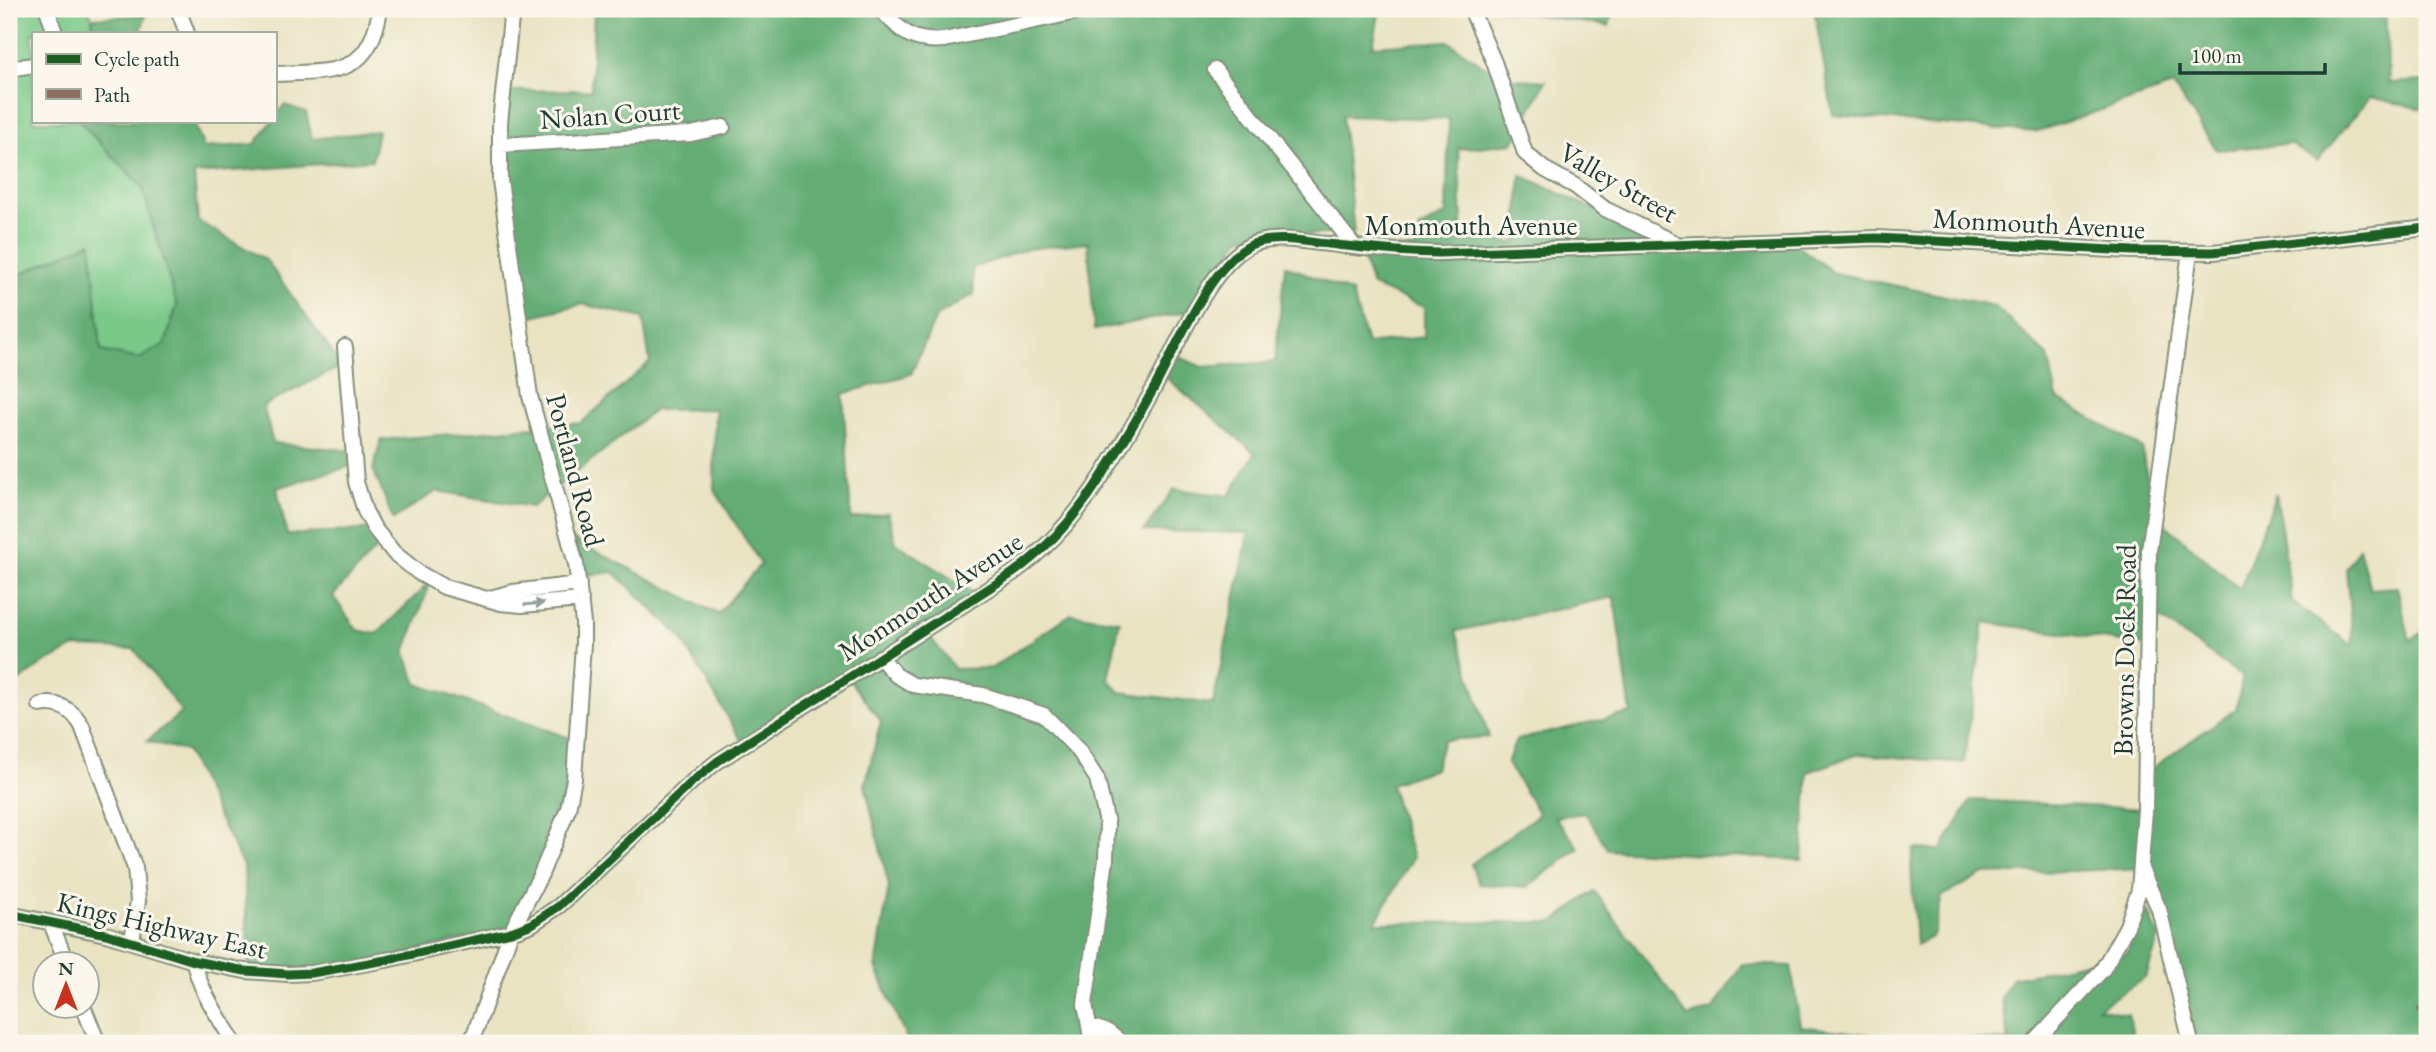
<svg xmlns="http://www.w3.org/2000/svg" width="2436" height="1052" font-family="'EB Garamond',serif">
  <rect width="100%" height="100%" fill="#fbf7ec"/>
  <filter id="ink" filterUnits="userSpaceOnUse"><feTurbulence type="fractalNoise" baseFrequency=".0143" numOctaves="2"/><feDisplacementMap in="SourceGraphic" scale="14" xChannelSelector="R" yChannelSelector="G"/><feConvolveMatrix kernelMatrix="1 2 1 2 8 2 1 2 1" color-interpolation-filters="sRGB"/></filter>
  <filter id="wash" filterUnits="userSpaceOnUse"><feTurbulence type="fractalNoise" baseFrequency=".00686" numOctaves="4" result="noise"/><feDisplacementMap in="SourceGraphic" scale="28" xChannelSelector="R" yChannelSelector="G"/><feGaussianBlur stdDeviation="1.57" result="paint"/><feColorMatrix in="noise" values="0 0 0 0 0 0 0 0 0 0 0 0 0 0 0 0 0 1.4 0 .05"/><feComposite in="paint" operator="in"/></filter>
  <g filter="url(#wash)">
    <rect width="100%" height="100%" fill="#e9e3c2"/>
    <path fill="#7ac989" stroke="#4c835e" stroke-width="2" d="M 9,9 L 88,9 L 92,18 L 94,33 L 33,33 L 33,121 L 79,121 L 142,187 L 177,305 L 165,344 L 139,359 L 101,351 L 91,242 L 9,279 Z"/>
    <path fill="#63ad75" stroke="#417554" stroke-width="2" fill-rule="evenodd" d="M 594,9 L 1380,9 L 1373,46 L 1448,41 L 1501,78 L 1546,81 L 1513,143 L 1458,149 L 1463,238 L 1516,243 L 1521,175 L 1667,244 L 1789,239 L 1834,273 L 1994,306 L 2048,356 L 2057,398 L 2142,448 L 2153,514 L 2240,589 L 2276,493 L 2292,602 L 2353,646 L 2346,569 L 2359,548 L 2370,589 L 2397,587 L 2410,640 L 2427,630 L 2427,1043 L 2196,1043 L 2149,868 L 1984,874 L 1942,896 L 1933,936 L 1916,945 L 1911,865 L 1914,849 L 1941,850 L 1971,800 L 2145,809 L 2148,771 L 2236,709 L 2243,677 L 2148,610 L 2144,645 L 1984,622 L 1964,763 L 1859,754 L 1808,772 L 1802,860 L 1608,850 L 1586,813 L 1555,817 L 1579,848 L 1527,887 L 1479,884 L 1471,864 L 1539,814 L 1507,763 L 1516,740 L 1631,713 L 1614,597 L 1456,631 L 1489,737 L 1443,740 L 1435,769 L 1390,784 L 1413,858 L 1375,923 L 1553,922 L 1594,891 L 1688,1017 L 1713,1009 L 1742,964 L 1791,966 L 1800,1026 L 1896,1038 L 1903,1043 L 913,1043 L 905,1036 L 876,967 L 889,886 L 865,785 L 881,721 L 848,679 L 743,743 L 680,636 L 614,572 L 580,576 L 570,538 L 718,614 L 761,564 L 714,489 L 715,409 L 655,410 L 532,507 L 437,491 L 393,519 L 373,469 L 381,440 L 581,423 L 650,362 L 643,318 L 582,304 L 520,319 L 497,157 L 505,91 L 591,90 ZM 1342,116 L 1449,119 L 1446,214 L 1420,228 L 1416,249 L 1359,247 L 1372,286 L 1424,307 L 1424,337 L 1367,344 L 1352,293 L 1285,265 L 1275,362 L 1202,367 L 1171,353 L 1161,373 L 1255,453 L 1229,496 L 1174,489 L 1144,531 L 1249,533 L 1213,704 L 1120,692 L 1108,679 L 1120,621 L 1071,614 L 992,668 L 955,669 L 924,629 L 977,595 L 896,543 L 888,513 L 851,519 L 843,394 L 911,374 L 936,317 L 974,294 L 972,268 L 1027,249 L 1088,242 L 1094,330 L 1196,310 L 1241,237 L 1354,233 Z
      M 1499,9 L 1613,9 L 1609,26 Z
      M 1814,9 L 2221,9 L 2285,13 L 2286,9 L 2385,9 L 2389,83 L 2427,81 L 2427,110 L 2370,97 L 2317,161 L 2290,144 L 2217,150 L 2173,86 L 2036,132 L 1833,115 Z
      M 146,15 L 140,33 L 94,33 L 92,18 Z
      M 284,105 L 306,112 L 312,139 L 378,131 L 372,160 L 194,174 L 198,221 L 266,260 L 342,366 L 263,406 L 273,443 L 353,451 L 351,466 L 277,488 L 287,535 L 376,529 L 377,548 L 333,596 L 357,630 L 377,634 L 431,581 L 405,652 L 417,684 L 581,742 L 568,819 L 510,929 L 324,972 L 249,973 L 244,868 L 186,751 L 147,741 L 182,712 L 134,649 L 75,647 L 44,663 L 9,689 L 9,279 L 91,242 L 101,351 L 139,359 L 165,344 L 177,305 L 142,187 L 79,121 L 193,121 L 204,148 L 255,144 L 272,121 L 275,121 L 275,117 Z
      M 2148,910 L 2159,937 L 2146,977 L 2098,1008 L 2128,1014 L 2135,1043 L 1962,1043 L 1969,1039 L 2009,1041 L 2001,997 L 2013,978 L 2126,954 Z"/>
  </g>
  <g filter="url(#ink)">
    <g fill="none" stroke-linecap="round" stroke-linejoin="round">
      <defs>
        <path id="minor" d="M 47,9 L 55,33
          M 178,9 L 187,33
          M 880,9 C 902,31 910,43 944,40 L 1091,9
          M 1471,9 L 1494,62 L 1525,153 L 1544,169 L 1575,186 L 1605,209 L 1677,244
          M 9,69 L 33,65
          M 1215,70 L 1355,247
          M 275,74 C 332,71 370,78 380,9
          M 500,145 L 691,134 L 723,127
          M 345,347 L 356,482 L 365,511 L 374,528 L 394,553 L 419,573 L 444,587 L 501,603 L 522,605 L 581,600
          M 490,598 L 513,592 L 579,584
          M 880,657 L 896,675 L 913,685 L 983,695 L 1044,715 L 1079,751 L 1097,779 L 1107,823 L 1106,860 L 1085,1004 L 1092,1043
          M 40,705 C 58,701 73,710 82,726 L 135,868 L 138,901 L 132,941
          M 2142,871 L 2159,909 L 2191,1043
          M 9,914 L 106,934 L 194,961 L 245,971 L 288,974 L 312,973 L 386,960 L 511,932 L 532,924 L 559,906 L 693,781 L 718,761 L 1013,573 C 1049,547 1078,514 1102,476 C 1120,448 1137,419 1153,390 C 1175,351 1214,253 1259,242 C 1281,236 1306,242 1328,244 C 1365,248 1402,253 1439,253 L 1876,238 L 2133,251 L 2213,252 L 2427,228
          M 51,923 L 67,964
          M 194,961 C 199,990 219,1017 234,1043
          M 83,1006 L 98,1043
          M 1089,1026 L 1108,1032 L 1122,1043
          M 471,1043 L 511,932 L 541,874 L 568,809 L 574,779 L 583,644 L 583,623 L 576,564 L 530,396 L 500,180 L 500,123 L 512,9
          M 2034,1043 L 2103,969 L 2127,926 L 2139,890 L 2145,810 L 2149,551 L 2190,252"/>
      </defs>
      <use href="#minor" stroke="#84907b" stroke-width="18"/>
      <use href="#minor" stroke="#fff" stroke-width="14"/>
      <path stroke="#8d6e63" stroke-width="7" stroke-dasharray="14 7" stroke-linecap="butt" d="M 2427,1008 L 2421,1010 L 2427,1015"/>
      <defs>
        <path id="cycleway" d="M 9,914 L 106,934 L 194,961 L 245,971 L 288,974 L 312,973 L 386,960 L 511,932 L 532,924 L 559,906 L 693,781 L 718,761 L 1013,573 C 1049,547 1078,514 1102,476 C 1120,448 1137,419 1153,390 C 1175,351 1214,253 1259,242 C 1281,236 1306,242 1328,244 C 1365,248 1402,253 1439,253 L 1876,238 L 2133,251 L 2213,252 L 2427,228"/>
      </defs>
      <use href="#cycleway" stroke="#fbf7ec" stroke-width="13"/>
      <use href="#cycleway" stroke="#1b5e20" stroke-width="9"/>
    </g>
    <defs><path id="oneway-solid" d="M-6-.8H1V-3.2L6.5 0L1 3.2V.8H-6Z" transform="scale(1.75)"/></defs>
    <use fill="#8f9e9a" href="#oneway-solid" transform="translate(534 604) rotate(-5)"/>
  </g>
  <g text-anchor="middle" stroke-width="6" stroke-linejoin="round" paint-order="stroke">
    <g font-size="28" fill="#1f3d34" stroke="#fbf7ec">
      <text transform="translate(610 114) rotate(-4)" y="10">Nolan Court</text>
      <text transform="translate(1619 182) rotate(30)" y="10">Valley Street</text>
      <text transform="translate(2039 223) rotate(3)" y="10">Monmouth Avenue</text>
      <text x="1471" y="235">Monmouth Avenue</text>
      <text transform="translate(576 470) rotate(75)" y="10">Portland Road</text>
      <text transform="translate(930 596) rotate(-33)" y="10">Monmouth Avenue</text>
      <text transform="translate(2124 650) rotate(-89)" y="10">Browns Dock Road</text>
      <text transform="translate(162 925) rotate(13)" y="10">Kings Highway East</text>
    </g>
  </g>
  <rect width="2436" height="1052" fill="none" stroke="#fbf7ec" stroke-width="35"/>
  <rect x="32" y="32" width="245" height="91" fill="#fbf7ec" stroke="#a3ada2" stroke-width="2"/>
  <rect x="46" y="54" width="35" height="10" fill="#1b5e20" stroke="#a3ada2" stroke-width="2"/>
  <text x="94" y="66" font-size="21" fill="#1f3d34">Cycle path</text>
  <rect x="46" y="89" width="35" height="10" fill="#8d6e63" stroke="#a3ada2" stroke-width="2"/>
  <text x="94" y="102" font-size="21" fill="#1f3d34">Path</text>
  <g transform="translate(66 985)"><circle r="33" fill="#fbf7ec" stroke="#a3ada2" stroke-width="2"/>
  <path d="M0-5L12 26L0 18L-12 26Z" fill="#c8321e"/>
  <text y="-10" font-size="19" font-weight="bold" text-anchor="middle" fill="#1f3d34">N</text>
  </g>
  <path d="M2180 63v10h145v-10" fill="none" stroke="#1f3d34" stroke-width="3.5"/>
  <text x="2191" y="63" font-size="21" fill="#1f3d34" stroke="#fbf7ec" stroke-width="5" paint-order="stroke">100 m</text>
</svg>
